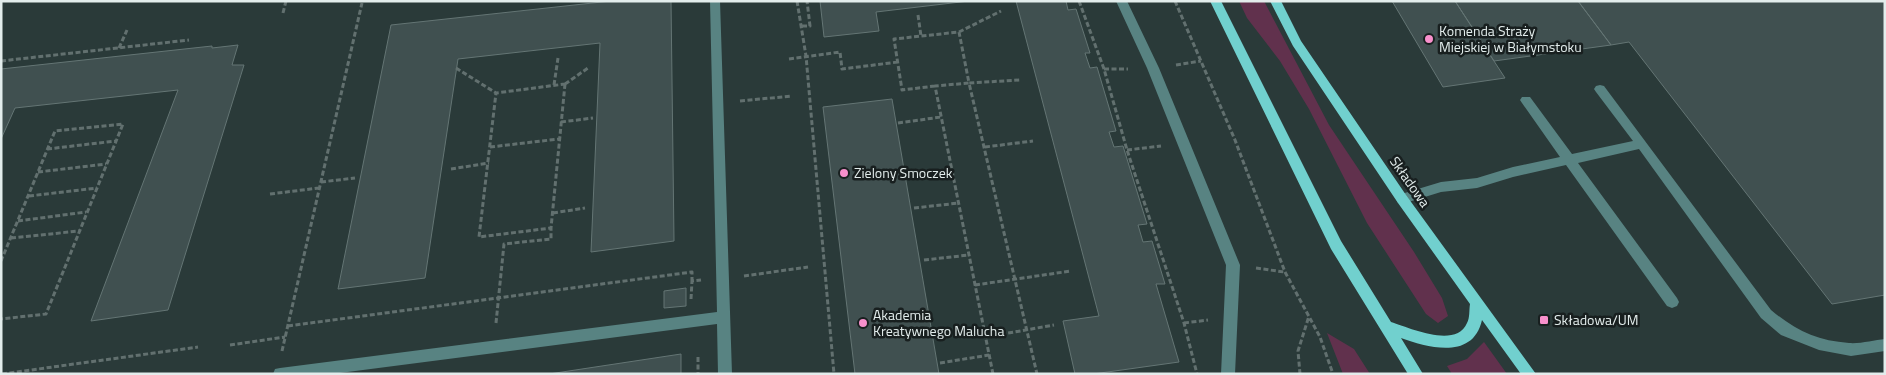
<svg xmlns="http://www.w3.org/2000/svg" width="1886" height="375" font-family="'Titillium Web',sans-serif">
  <rect width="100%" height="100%" fill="#2a3a39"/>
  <path fill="#61314d" d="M 1239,1 L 1264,1 L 1329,125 L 1414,252 L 1442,298 L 1448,316 L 1438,323 L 1426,314 L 1367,223 L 1309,109 L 1280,61 L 1247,18 Z
    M 1327,333 L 1354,349 L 1370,374 L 1343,374 Z
    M 1484,342 L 1507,374 L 1452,374 L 1447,366 L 1467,359 Z"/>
  <path fill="#405050" stroke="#647574" d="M 611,1 L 671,1 L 674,241 L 591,252 L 600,43 L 458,59 L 425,278 L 338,289 L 391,25 Z
    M 820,1 L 969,1 L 876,12 L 879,31 L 824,37 Z
    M 1016,1 L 1066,1 L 1068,10 L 1076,9 L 1090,53 L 1085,53 L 1090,68 L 1097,67 L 1116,131 L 1109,132 L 1114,147 L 1123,146 L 1147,224 L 1138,225 L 1143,242 L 1152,241 L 1165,284 L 1156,284 L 1179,362 L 1093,374 L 1075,374 L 1063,321 L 1099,316 Z
    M 1392,1 L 1455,1 L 1505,78 L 1443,87 Z
    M 1455,1 L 1578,1 L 1611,45 L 1494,61 Z
    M 1578,1 L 1885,1 L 1885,295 L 1832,304 L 1629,42 L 1611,45 Z
    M 238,45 L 232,65 L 244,65 L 168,310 L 91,321 L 178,90 L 15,108 L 1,139 L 1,69 L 212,46 L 212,48 Z
    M 892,99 L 939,374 L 855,374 L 823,107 Z
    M 686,288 L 686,306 L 664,308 L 664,291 Z
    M 681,354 L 681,374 L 549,374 Z"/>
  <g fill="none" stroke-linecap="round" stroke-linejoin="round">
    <path stroke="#62706f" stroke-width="3" stroke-dasharray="5 2.5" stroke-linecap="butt" d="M 797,1 L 806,56 L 834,374
      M 1079,1 L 1104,69 L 1127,150 L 1184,323 L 1197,374
      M 1175,1 L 1235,140 L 1285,272 L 1320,337 L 1333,374
      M 283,13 L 286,1
      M 918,15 L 921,36
      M 802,26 L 810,26 L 807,1
      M 959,32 L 1001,11
      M 119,48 L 127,30
      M 789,59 L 840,52 L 842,69 L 898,62
      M 1,61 L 189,40
      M 1176,65 L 1201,61
      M 456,68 L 496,93
      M 1104,69 L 1128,69
      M 565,84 L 551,228 L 479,237 L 496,93 Z
      M 565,84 L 588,68
      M 554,85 L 558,58
      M 935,86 L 902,90 L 894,39 L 959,32 L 969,83 L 1020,80
      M 740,101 L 792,96
      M 561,122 L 593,118
      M 898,123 L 941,117
      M 490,147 L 559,139
      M 985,147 L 1033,141
      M 47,149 L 116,141
      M 1127,150 L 1161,146
      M 451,169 L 489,163
      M 38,172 L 106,164
      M 321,182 L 355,178
      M 270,194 L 319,188
      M 29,196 L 97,188
      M 914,208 L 959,203
      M 553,213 L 585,208
      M 18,221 L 86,212
      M 11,238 L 79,231
      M 924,260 L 969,255
      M 1,261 L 55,131 L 123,124 L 46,314 L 1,319
      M 1256,268 L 1284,272
      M 744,276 L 808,267
      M 975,285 L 1071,271
      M 691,299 L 692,281 L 701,280
      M 496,323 L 504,244 L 551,239 L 551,228
      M 1184,323 L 1208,320
      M 288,326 L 692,272 L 692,281
      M 986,337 L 1054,325
      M 230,345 L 285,337
      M 282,351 L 362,3
      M 698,357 L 698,374
      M 940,363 L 989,355
      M 2,374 L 198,347
      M 993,374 L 935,86 L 969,83 L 1037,374
      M 1300,374 L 1298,351 L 1309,316"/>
    <path fill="#588382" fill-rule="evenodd" d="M 710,1 L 720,1 L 732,374 L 718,374 L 717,324 L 332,374 L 273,374 L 275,369 L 280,368 L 717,312 Z
      M 1116,1 L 1127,1 L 1159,68 L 1240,265 L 1235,374 L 1221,374 L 1226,265 L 1147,68 Z
      M 1600,85 L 1604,86 L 1771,310 C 1795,330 1817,341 1849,343 C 1860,344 1874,340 1885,339 L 1885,351 L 1851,356 L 1819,350 L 1781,335 L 1761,318 L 1639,149 L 1578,163 L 1677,298 L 1679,302 L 1677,306 L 1672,308 L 1667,306 L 1566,165 L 1513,177 L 1477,188 L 1441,192 L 1402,204 L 1398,203 L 1396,199 L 1398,195 L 1441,182 L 1477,178 L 1513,167 L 1560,157 L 1522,103 L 1520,100 L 1522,97 L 1530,97 L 1572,154 L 1633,141 L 1596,92 L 1594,89 L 1596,86 Z"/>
    <path fill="#71d0ce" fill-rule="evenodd" d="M 1210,1 L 1221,1 L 1341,241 L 1391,322 C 1410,328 1456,349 1467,323 C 1470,318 1469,310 1470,304 L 1398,203 L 1293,46 L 1270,1 L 1281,1 L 1301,41 L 1406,195 L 1536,374 L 1521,374 L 1482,320 C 1473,360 1429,348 1401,338 L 1423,374 L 1408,374 L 1331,249 Z"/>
  </g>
  <g fill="#f890cc" stroke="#181f1f" stroke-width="2">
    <circle cx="1429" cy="39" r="5"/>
    <circle cx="844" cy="173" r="5"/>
    <rect x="1539" y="315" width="10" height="10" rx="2.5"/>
    <circle cx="863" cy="323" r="5"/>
  </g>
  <g text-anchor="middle" stroke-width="5" stroke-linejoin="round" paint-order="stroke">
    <g font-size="14" fill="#e3edec" stroke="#181f1f" text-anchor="start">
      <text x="1439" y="36">Komenda Straży<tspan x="1439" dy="16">Miejskiej w Białymstoku</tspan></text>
      <text x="854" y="178">Zielony Smoczek</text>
      <text x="873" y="320">Akademia<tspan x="873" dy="16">Kreatywnego Malucha</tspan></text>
      <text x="1554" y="325">Składowa/UM</text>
    </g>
    <g font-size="14" fill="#e3edec" stroke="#181f1f">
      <text transform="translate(1410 182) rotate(55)" y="5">Składowa</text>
    </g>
  </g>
  <rect width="1886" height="375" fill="none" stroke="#e3edec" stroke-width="5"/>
</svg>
